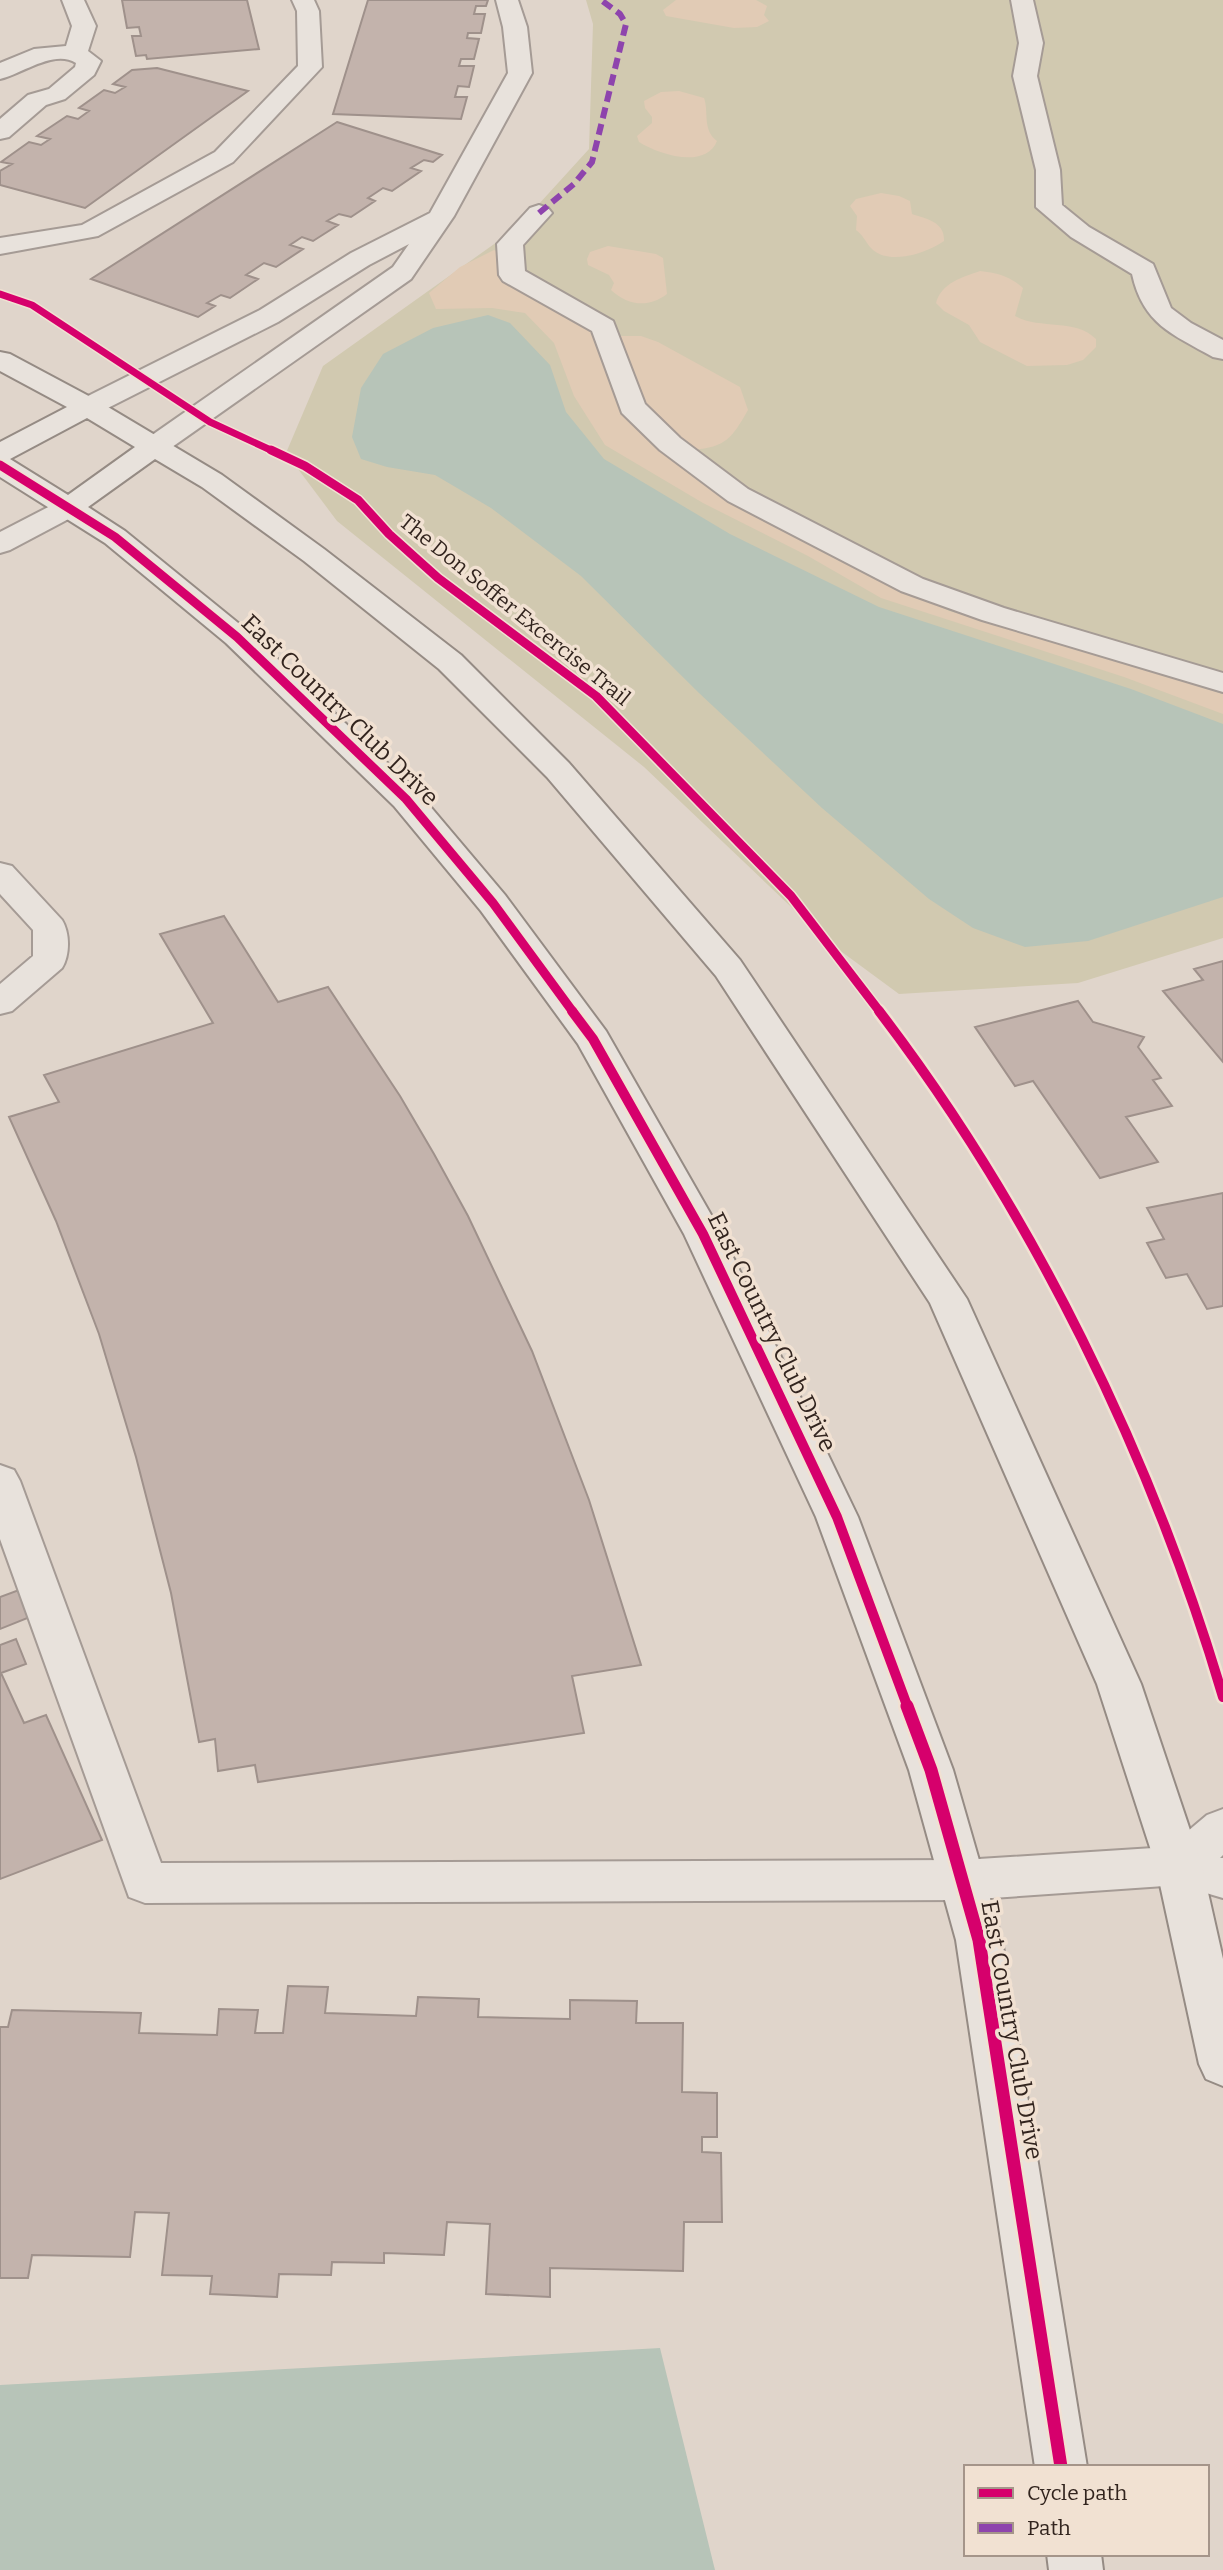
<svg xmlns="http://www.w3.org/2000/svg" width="1223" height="2570" font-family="Bitter,serif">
  <rect width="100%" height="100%" fill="#e0d5cb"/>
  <path fill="#d1c9b0" d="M 586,0 L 1223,0 L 1223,938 L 1078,983 L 899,994 L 827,941 L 644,767 L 337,521 L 286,453 L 323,366 L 518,227 L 589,149 L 593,24 Z"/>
  <path fill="#e1cbb5" d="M 676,0 L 756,0 L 767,6 L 764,15 L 769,21 L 757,27 L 734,28 L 666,16 L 663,10 Z
    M 679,91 L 704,98 C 709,111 702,130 717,141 C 705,170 658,154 639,142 L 637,136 L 652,123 L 652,117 L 645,108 L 644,101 L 661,92 Z
    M 881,193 L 899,196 L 910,201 L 912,214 C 927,219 945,222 944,241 C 927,253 887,267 870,247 C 865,241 863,235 856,230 L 857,216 L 850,206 L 856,199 Z
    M 608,246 L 656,254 L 663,258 L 667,294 C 649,308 628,306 611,290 L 614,283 L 609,275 L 588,265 L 587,259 L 590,252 Z
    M 494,250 L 502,254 L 592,327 L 635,428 L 674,458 L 812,544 L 949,611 L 1035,635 L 1223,694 L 1223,714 L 1124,677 L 881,598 L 808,556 L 703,503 L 605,445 L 574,396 L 554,343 L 525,313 L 492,308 L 436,309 L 429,293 L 460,267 Z
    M 980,271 C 997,273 1010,276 1023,288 L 1015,316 C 1040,330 1075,318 1096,339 L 1096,347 L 1083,360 L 1067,365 L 1027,366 L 980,342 L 969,325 L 944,311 L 936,303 C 941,283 963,277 980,271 Z
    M 620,336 L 641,336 L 658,342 L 740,387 L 748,410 C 732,438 726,447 693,450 L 646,409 Z"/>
  <path fill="#b7c4b8" d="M 488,315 L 510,323 L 550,365 L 566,412 L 604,459 L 730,534 L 879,607 L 1131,689 L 1223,724 L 1223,897 L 1088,941 L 1025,947 L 973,928 L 929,899 L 822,808 L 699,693 L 581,576 L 491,508 L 435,475 L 387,467 L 361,459 L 352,437 L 361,388 L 383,354 L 433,328 Z
    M 660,2348 L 715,2570 L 0,2570 L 0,2385 Z"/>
  <path fill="#c3b3ac" stroke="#9f918b" stroke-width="2" d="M 122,0 L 247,0 L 259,49 L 147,59 L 146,55 L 136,56 L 132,36 L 141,36 L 139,27 L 127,28 Z
    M 368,0 L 488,0 L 486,6 L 476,6 L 474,14 L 485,14 L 481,33 L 468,33 L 467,38 L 479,39 L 474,59 L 461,59 L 459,66 L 474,66 L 469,87 L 458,86 L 455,97 L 467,97 L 461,119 L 333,114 Z
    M 157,68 L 248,91 L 85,208 L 0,185 L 0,171 L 12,164 L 1,162 L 29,142 L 41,145 L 50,139 L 37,136 L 67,116 L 78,119 L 89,111 L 79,108 L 104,90 L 115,93 L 125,87 L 113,84 L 132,70 Z
    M 337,122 L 442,155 L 433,162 L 424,160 L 411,168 L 421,171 L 392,191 L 383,188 L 368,198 L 375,201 L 351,217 L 339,214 L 327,221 L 338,225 L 313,241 L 302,237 L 290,245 L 303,249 L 276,267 L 264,263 L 246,275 L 258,279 L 230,298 L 221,295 L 207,303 L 215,306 L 198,317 L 91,279 Z
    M 224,916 L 278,1002 L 328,987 L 400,1096 L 434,1154 L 468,1216 L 532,1351 L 589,1500 L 641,1665 L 572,1676 L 584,1733 L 258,1782 L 255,1765 L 218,1771 L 215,1739 L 199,1742 L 171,1593 L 136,1457 L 99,1334 L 56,1221 L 9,1117 L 59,1102 L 44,1075 L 213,1023 L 160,934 Z
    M 1223,961 L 1223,1062 L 1163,991 L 1203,980 L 1194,969 Z
    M 1078,1001 L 1093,1022 L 1144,1037 L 1138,1047 L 1161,1078 L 1153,1080 L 1172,1106 L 1126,1117 L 1158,1162 L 1100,1178 L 1033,1081 L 1015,1086 L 975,1027 Z
    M 1223,1193 L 1223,1306 L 1207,1309 L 1187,1274 L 1166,1278 L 1147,1243 L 1164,1239 L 1147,1208 Z
    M 19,1590 L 30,1617 L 0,1629 L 0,1597 Z
    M 16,1639 L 26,1664 L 1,1673 L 24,1723 L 46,1715 L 102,1840 L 0,1879 L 0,1645 Z
    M 288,1986 L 328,1987 L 325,2013 L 416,2016 L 418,1997 L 479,1999 L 478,2017 L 570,2019 L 570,2000 L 637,2001 L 636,2023 L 683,2023 L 682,2092 L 717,2093 L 717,2137 L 702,2137 L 702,2152 L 721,2153 L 722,2222 L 684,2222 L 683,2271 L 550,2268 L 550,2297 L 486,2294 L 490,2224 L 447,2222 L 444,2255 L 384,2253 L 384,2263 L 332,2262 L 331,2275 L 279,2274 L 277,2297 L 210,2294 L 212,2276 L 162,2275 L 169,2213 L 135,2212 L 130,2257 L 32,2255 L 28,2278 L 0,2278 L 0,2027 L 8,2027 L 12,2010 L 141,2013 L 139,2033 L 217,2035 L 219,2009 L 258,2010 L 255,2033 L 283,2033 Z"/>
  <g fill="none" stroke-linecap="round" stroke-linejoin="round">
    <defs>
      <path id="lane" d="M 62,0 L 84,0 L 96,26 L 88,51 L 101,61 L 94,75 L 65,99 L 46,105 L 9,137 L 0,139 L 0,119 L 28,95 L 49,89 L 75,67 L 76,63 C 54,49 22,74 0,79 L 0,63 L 34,49 L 66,46 L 72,26 Z
        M 292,0 L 314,0 L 319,11 L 322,67 L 233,162 L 98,236 L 0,254 L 0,238 L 82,225 L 215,152 L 298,66 L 297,11 Z
        M 496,0 L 518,0 L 527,27 L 532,73 L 454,216 L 411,279 L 165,452 L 155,454 L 145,452 L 141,446 L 145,440 L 393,267 L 409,244 L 369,265 L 278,322 L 98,413 L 88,415 L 78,413 L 74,407 L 78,401 L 260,310 L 351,253 L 430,213 L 508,73 L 503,27 Z
        M 1011,0 L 1033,0 L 1043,43 L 1037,76 L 1060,170 L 1062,205 L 1089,227 L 1153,264 L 1171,308 L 1191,323 L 1223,340 L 1223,359 L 1213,357 C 1172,334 1143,324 1132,274 L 1071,237 L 1036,207 L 1036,170 L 1013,76 L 1019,43 Z
        M 539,205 L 548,208 L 552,213 L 523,245 L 525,271 L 613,321 L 645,404 L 680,438 L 748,489 L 923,579 L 1004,608 L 1223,673 L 1223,692 L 982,620 L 901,591 L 728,501 L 660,450 L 622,413 L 592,331 L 503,281 L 499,275 L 497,244 L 530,208 Z
        M 68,499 L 78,502 L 83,508 L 78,514 L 10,550 L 0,553 L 0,532 L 58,502 Z
        M 0,863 L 12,866 L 62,920 C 70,933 70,955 62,968 L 12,1011 L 0,1014 L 0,984 L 33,956 L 33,930 L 0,894 Z
        M 0,1465 L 14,1470 L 20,1481 L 161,1863 L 963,1860 L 979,1866 L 986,1880 L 979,1894 L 963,1900 L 145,1903 L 129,1897 L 0,1539 Z"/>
      <path id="street" d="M 1223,1809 L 1223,1855 L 1220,1858 L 1223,1858 L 1223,1898 L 1179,1885 L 963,1900 L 947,1894 L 940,1880 L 947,1866 L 963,1860 L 1169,1847 L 1207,1815 Z"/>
      <path id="secondary" d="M 0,352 L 10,354 L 98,401 L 222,475 L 324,549 L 461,655 L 569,763 L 740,960 L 967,1299 L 1141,1684 L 1202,1866 L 1223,1959 L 1223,2086 L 1206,2079 L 1199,2064 L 1156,1866 L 1097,1684 L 930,1303 L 716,976 L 547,777 L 439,669 L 304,561 L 202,487 L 155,459 L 88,507 L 125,531 L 248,631 L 418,792 L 505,895 L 606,1031 L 722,1234 L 858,1517 L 953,1770 L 1002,1940 L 1087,2467 L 1035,2467 L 956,1940 L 909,1770 L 816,1517 L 684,1234 L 578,1044 L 481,911 L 394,806 L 226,643 L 105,543 L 0,477 L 0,442 L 67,407 L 0,371 ZM 87,418 L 135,447 L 68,495 L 10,459 Z
        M 1047,2554 L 1101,2554 L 1103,2570 L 1049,2570 Z"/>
    </defs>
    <use href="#lane" stroke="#a59b95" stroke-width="4"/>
    <use href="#street" stroke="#a59b95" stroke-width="4"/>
    <use href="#secondary" stroke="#958b84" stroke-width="4"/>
    <use href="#lane" fill="#e8e2dc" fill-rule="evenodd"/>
    <use href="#street" fill="#e8e2dc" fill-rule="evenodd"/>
    <use href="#secondary" fill="#e8e2dc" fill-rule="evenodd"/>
    <path stroke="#8e44ad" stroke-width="6" stroke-dasharray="11 6" stroke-linecap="butt" d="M 539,213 L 574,184 L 592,162 L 626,24 L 620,14 L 601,0"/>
    <defs>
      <path id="cycleway-far3" d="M 0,294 L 32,305 L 210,422 L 275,452"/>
      <path id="cycleway-far2" d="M 271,450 L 305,466 L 358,500 L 389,534 L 438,578 L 596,696 L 791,896 L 880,1012
        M 0,465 L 115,537 L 237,637 L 406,799 L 493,903 L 573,1012"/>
      <path id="cycleway-far1" d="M 572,1011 L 593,1039 L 703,1234 L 837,1517 L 908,1708
        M 879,1011 C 1032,1211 1152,1456 1223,1697"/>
      <path id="cycleway" d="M 907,1706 L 931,1770 L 979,1940 L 1061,2467"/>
    </defs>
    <use href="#cycleway-far3" stroke="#f1e1d2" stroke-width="10"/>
    <use href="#cycleway-far2" stroke="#f1e1d2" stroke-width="12"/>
    <use href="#cycleway-far1" stroke="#f1e1d2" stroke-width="15"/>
    <use href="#cycleway" stroke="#f1e1d2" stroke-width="18"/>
    <use href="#cycleway-far3" stroke="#d6006c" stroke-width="7"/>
    <use href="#cycleway-far2" stroke="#d6006c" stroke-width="9"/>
    <use href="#cycleway-far1" stroke="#d6006c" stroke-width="10"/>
    <use href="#cycleway" stroke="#d6006c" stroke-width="13"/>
  </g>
  <g text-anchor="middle" stroke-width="7" stroke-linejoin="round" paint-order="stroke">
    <g font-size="21" fill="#32241e" stroke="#f1e1d2">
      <text transform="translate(515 610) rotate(39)" y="7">The Don Soffer Excercise Trail</text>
    </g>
    <g font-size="24" fill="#32241e" stroke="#f1e1d2">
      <text transform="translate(340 710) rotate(44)" y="8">East Country Club Drive</text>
      <text transform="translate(772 1332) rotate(64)" y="8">East Country Club Drive</text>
      <text transform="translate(1012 2030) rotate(80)" y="8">East Country Club Drive</text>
    </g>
  </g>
  <rect x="964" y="2465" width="245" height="91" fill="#f1e1d2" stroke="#a5958a" stroke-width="2"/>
  <rect x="978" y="2488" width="35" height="10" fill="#d6006c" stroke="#a5958a" stroke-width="2"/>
  <text x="1027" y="2500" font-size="21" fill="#32241e">Cycle path</text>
  <rect x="978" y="2523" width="35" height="10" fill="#8e44ad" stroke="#a5958a" stroke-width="2"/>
  <text x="1027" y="2535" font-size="21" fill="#32241e">Path</text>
</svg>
